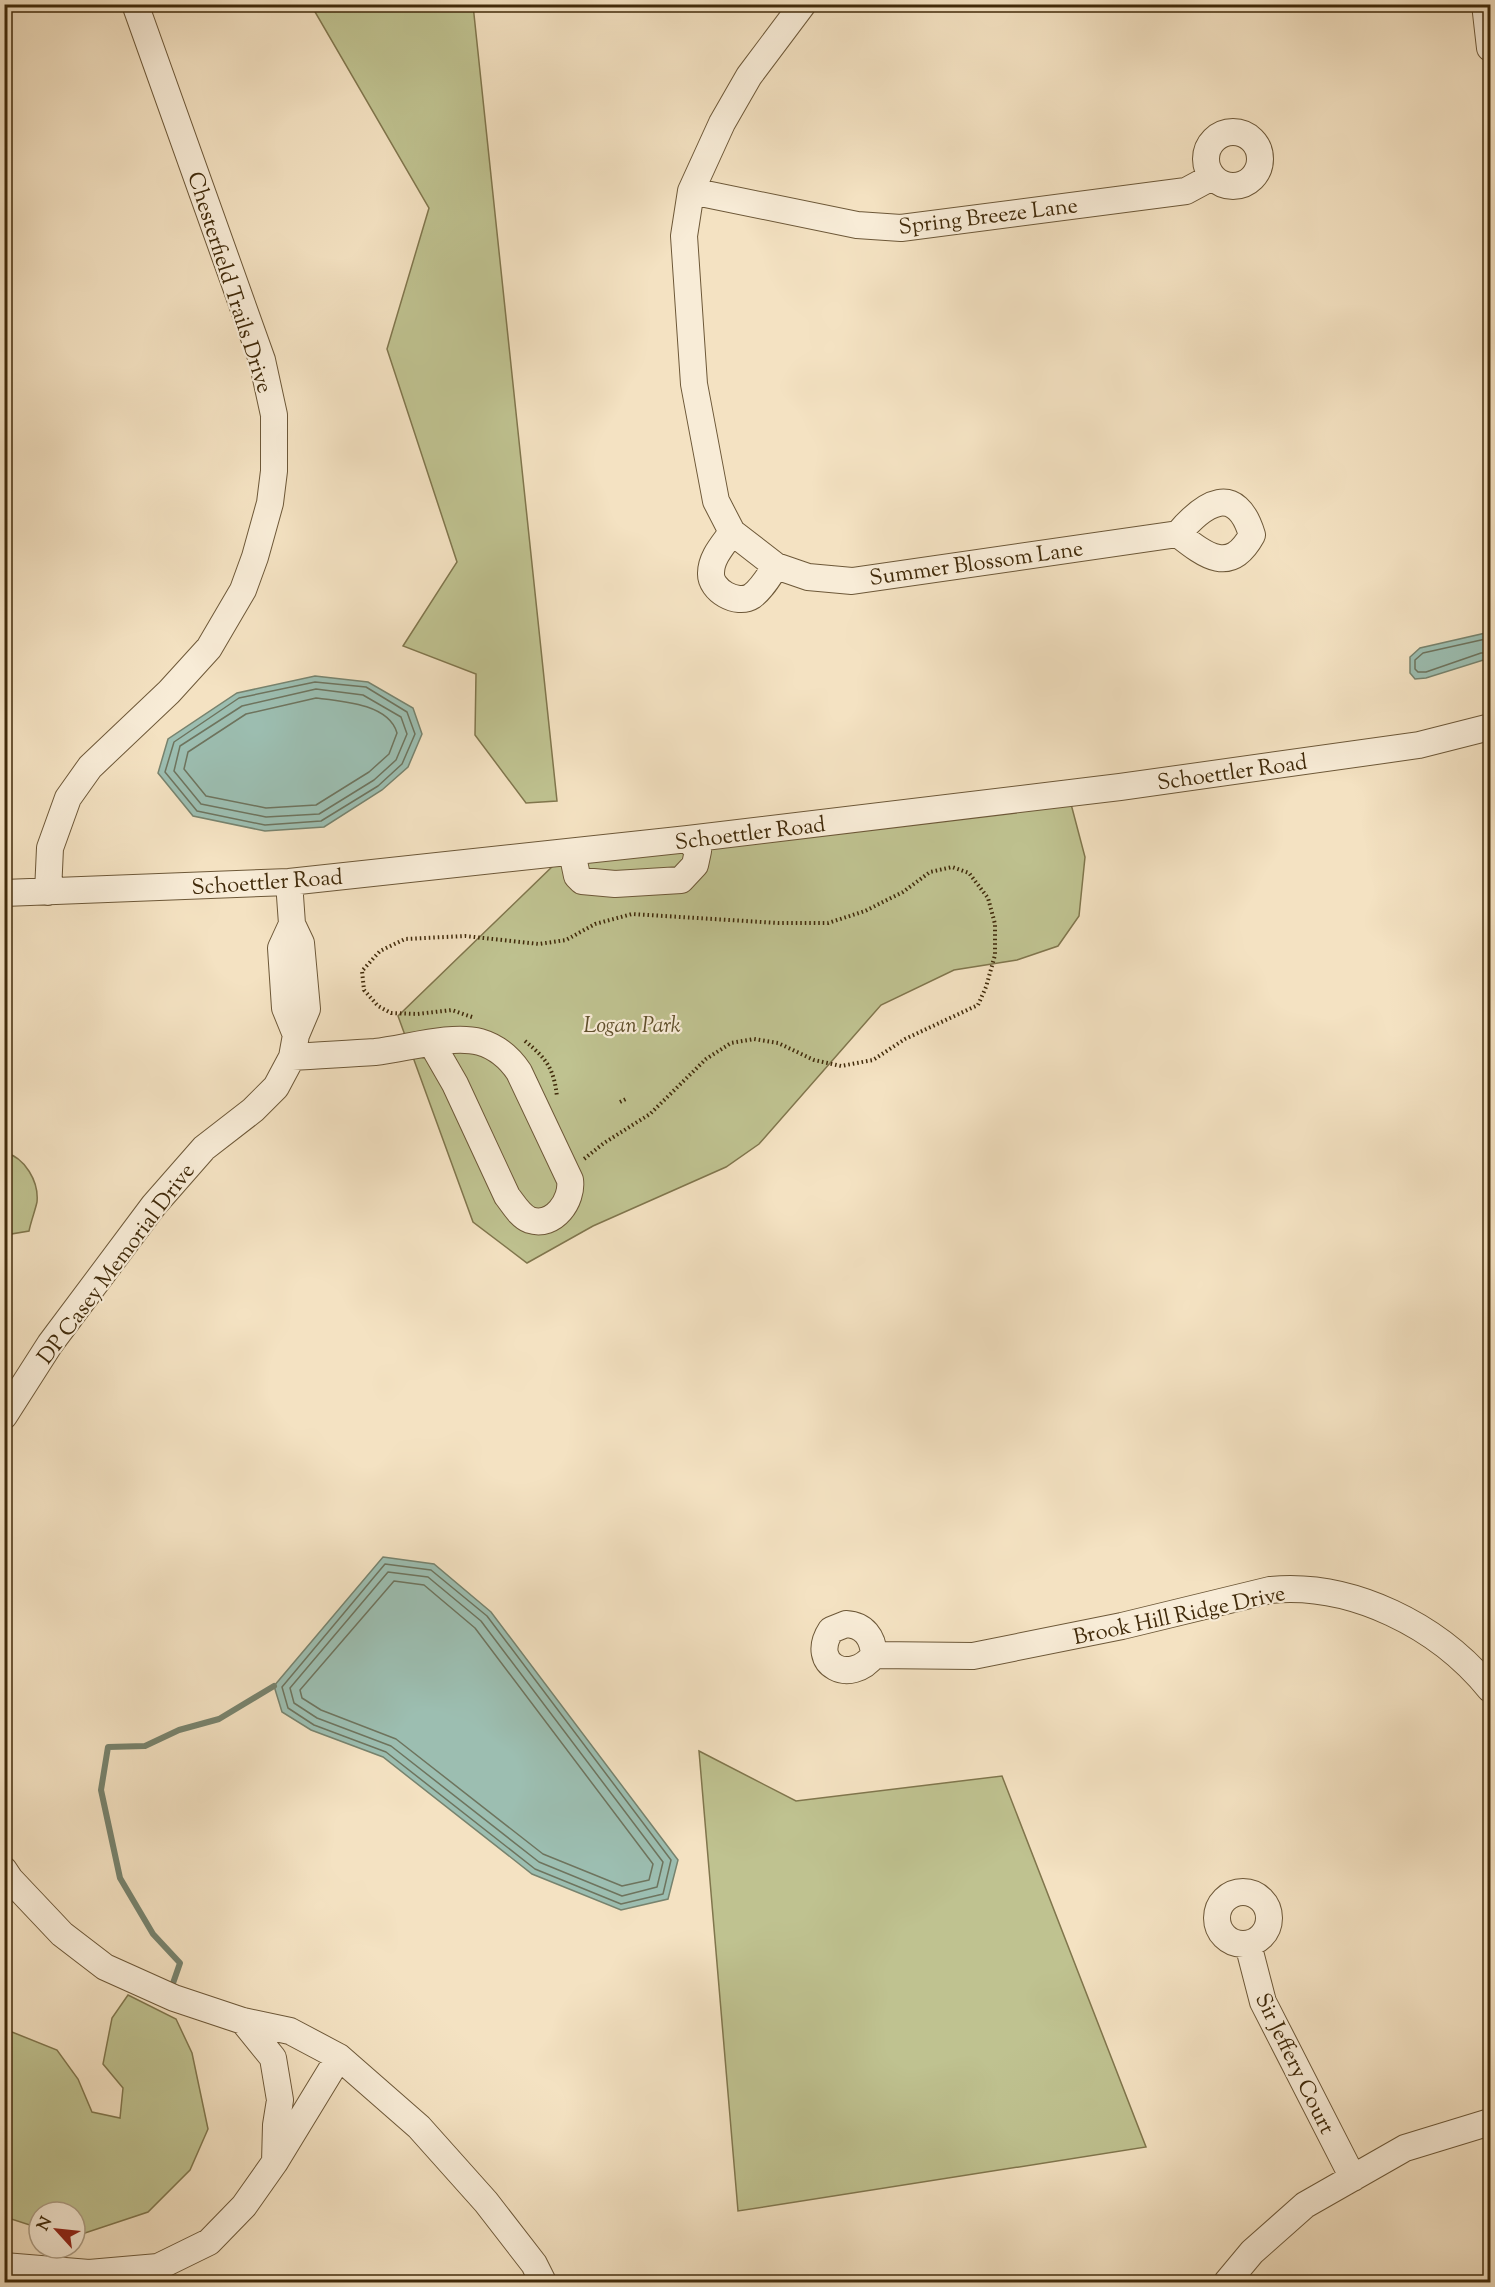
<svg xmlns="http://www.w3.org/2000/svg" width="1495" height="2287" font-family="'Sorts Mill Goudy',serif">
  <rect width="100%" height="100%" fill="#f4e2c2"/>
  <filter id="stains"><feTurbulence type="fractalNoise" baseFrequency=".00333" numOctaves="4"/><feColorMatrix values="0 0 0 0 .2 0 0 0 0 .09 0 0 0 0 .02 0 0 0 .5 -.17"/></filter>
  <radialGradient id="worn" r=".72"><stop offset=".6" stop-color="#630" stop-opacity="0"/><stop offset="1" stop-color="#630" stop-opacity=".3"/></radialGradient>
  <path fill="#bfc290" stroke="#80764d" stroke-width="1.5" d="M 311,5 L 473,5 L 557,801 L 526,803 L 475,735 L 476,674 L 403,646 L 457,562 L 387,349 L 429,208 Z
    M 1071,804 L 1085,857 L 1079,916 L 1058,946 L 1017,960 L 954,970 L 881,1005 L 759,1144 L 726,1167 L 593,1226 L 527,1263 L 473,1222 L 398,1016 L 556,863 Z
    M 5,1153 C 25,1157 39,1182 37,1202 C 35,1211 31,1221 29,1231 L 5,1235 Z
    M 699,1751 L 796,1801 L 1002,1776 L 1146,2147 L 738,2211 Z
    M 128,1995 L 176,2019 L 192,2053 L 208,2129 L 190,2170 L 148,2212 L 85,2233 L 75,2232 L 75,2212 L 39,2212 L 39,2228 L 5,2217 L 5,2033 L 12,2032 L 57,2050 L 78,2079 L 92,2112 L 120,2118 L 123,2088 L 103,2064 L 112,2018 Z"/>
  <path fill="#9cbeb1" stroke="#77836e" stroke-width="1.5" d="M 1490,632 L 1490,658 L 1426,678 L 1415,679 L 1410,673 L 1410,657 L 1420,648 Z
    M 315,676 L 368,682 L 413,708 L 422,734 L 408,767 L 382,790 L 324,827 L 265,831 L 193,816 L 158,773 L 168,739 L 237,693 Z
    M 383,1557 L 434,1564 L 491,1612 L 678,1860 L 668,1899 L 621,1910 L 532,1874 L 383,1757 L 311,1730 L 282,1712 L 274,1686 Z"/>
  <g fill="none" stroke-linecap="round" stroke-linejoin="round">
    <path stroke="#6e745e" stroke-width="1.5" d="M 1490,638 L 1423,653 L 1415,660 L 1415,669 L 1418,672 L 1426,672 L 1481,653 L 1490,653
      M 315,682 L 366,687 L 407,712 L 415,734 L 402,764 L 378,786 L 321,821 L 265,825 L 197,811 L 165,772 L 174,742 L 239,698 Z
      M 316,689 L 363,695 L 401,717 L 407,734 L 396,760 L 374,780 L 319,814 L 266,817 L 201,804 L 174,771 L 180,746 L 242,706 Z
      M 316,698 C 342,701 389,704 397,733 L 389,754 L 369,772 L 316,805 L 266,808 L 206,796 L 184,769 L 188,752 L 246,714 Z
      M 385,1564 L 431,1570 L 487,1616 L 671,1860 L 663,1894 L 621,1904 L 535,1869 L 386,1752 L 314,1725 L 288,1708 L 282,1687 Z
      M 388,1572 L 428,1577 L 481,1621 L 663,1862 L 657,1887 L 622,1896 L 539,1862 L 391,1746 L 317,1718 L 294,1703 L 290,1688 Z
      M 394,1581 L 424,1585 L 475,1628 L 653,1864 L 649,1880 L 622,1886 L 543,1854 L 396,1739 L 321,1710 L 302,1698 L 300,1690 Z"/>
    <path stroke="#77836e" stroke-width="6" d="M 171,1989 L 180,1963 L 153,1934 L 120,1878 L 101,1790 L 108,1747 L 145,1746 L 179,1730 L 219,1719 L 274,1686"/>
    <defs>
      <path id="minor" d="M 803,4 L 749,76 L 722,123 L 691,191 L 684,236 L 694,384 L 716,501 L 732,532 L 776,566 L 808,577 L 852,581 L 1178,534 C 1206,556 1230,575 1252,535 C 1236,482 1204,503 1178,534
        M 1485,4 L 1490,48
        M1206 159a27 27 0 1 1 54 0a27 27 0 1 1-54 0Z
        M 691,191 L 857,225 L 901,228 L 1186,191 L 1212,177
        M 732,532 C 724,544 711,557 711,573 C 710,590 737,606 752,596 C 762,589 769,576 776,566
        M 572,852 L 577,876 L 582,881 L 615,884 L 681,880 L 695,865 L 698,851 L 688,839
        M 48,892 L 50,848 L 68,798 L 90,767 L 169,692 L 209,648 L 243,590 L 255,557 L 270,503 L 274,471 L 274,415 L 262,360 L 135,4
        M 4,893 L 289,882 L 688,839 L 1120,787 L 1419,745 L 1490,727
        M 292,924 L 281,948 L 285,1008 L 296,1035
        M 292,1057 C 319,1055 347,1054 375,1052 C 405,1049 451,1034 480,1042 C 497,1047 509,1057 519,1072 L 570,1180 C 573,1200 554,1228 530,1220 C 520,1216 514,1205 507,1196 L 455,1084 L 432,1044
        M 4,1416 L 50,1344 L 154,1205 L 204,1148 L 253,1110 L 276,1087 L 292,1057 L 296,1035 L 307,1009 L 301,943 L 292,924 L 289,882
        M 846,1624 C 864,1625 873,1637 874,1655 C 851,1686 808,1665 831,1630 Z
        M 874,1655 L 973,1656 L 1122,1626 L 1270,1590 C 1352,1582 1439,1626 1490,1689
        M 4,1870 L 10,1879 L 62,1934 L 105,1967 L 174,1998 L 243,2021 L 290,2031 L 339,2057 L 419,2127 L 486,2202 L 534,2264 L 543,2282
        M1217 1918a26 26 0 1 1 52 0a26 26 0 1 1-52 0Z
        M 1248,1944 L 1263,2002 L 1353,2178
        M 243,2021 L 273,2058 L 280,2100 L 276,2125 L 275,2162
        M 4,2266 L 89,2273 L 158,2267 L 209,2242 L 244,2206 L 275,2162 L 339,2057
        M 1227,2282 L 1252,2252 L 1305,2205 L 1405,2148 L 1490,2122"/>
    </defs>
    <use href="#minor" stroke="#6d5838" stroke-width="28"/>
    <path stroke="#402a0a" stroke-width="4" stroke-dasharray="1.5 3" stroke-linecap="butt" d="M 472,1017 L 452,1010 L 417,1014 L 391,1013 L 378,1006 L 364,990 L 362,971 L 380,951 L 405,939 L 465,936 L 539,944 L 566,940 L 595,924 L 632,914 L 778,923 L 828,923 L 865,911 L 903,892 L 930,872 L 952,867 L 969,873 L 988,898 L 995,924 L 995,955 L 986,987 L 978,1005 L 905,1039 L 873,1060 L 841,1066 L 814,1060 L 778,1043 L 754,1039 L 731,1043 L 706,1059 L 650,1114 L 604,1143 L 584,1159
      M 525,1041 C 547,1059 554,1069 557,1097
      M 620,1102 L 626,1099"/>
    <use href="#minor" stroke="#f8ecd7" stroke-width="26"/>
  </g>
  <g text-anchor="middle" stroke-width="4.5" stroke-linejoin="round" paint-order="stroke">
    <g font-size="22" fill="#402a0a" stroke="#f8ecd7">
      <text transform="translate(988 215) rotate(-7)" y="8">Spring Breeze Lane</text>
      <text transform="translate(231 282) rotate(72)" y="8">Chesterfield Trails Drive</text>
      <text transform="translate(976 562) rotate(-8)" y="8">Summer Blossom Lane</text>
      <text transform="translate(1232 771) rotate(-8)" y="8">Schoettler Road</text>
      <text transform="translate(750 832) rotate(-7)" y="8">Schoettler Road</text>
      <text transform="translate(267 881) rotate(-4)" y="8">Schoettler Road</text>
      <text transform="translate(115 1263) rotate(-53)" y="8">DP Casey Memorial Drive</text>
      <text transform="translate(1179 1614) rotate(-12)" y="8">Brook Hill Ridge Drive</text>
      <text transform="translate(1296 2063) rotate(64)" y="8">Sir Jeffery Court</text>
    </g>
    <g font-size="22" font-style="italic" fill="#60502c" stroke="#f8ecd7">
      <text x="632" y="1032">Logan Park</text>
    </g>
  </g>
  <rect width="1495" height="2287" fill="none" stroke="#f4e2c2" stroke-width="24"/>
  <rect x="6" y="6" width="1483" height="2275" fill="none" stroke="#402a0a" stroke-width="3"/>
  <rect x="12" y="12" width="1471" height="2263" fill="none" stroke="#402a0a" stroke-width="1.5"/>
  <g transform="translate(57 2230) rotate(297)"><circle r="28" fill="#f8ecd7" stroke="#ae9e85" stroke-width="1.5"/>
  <path d="M0-4.5L10 22L0 15L-10 22Z" fill="#8f2418"/>
  <text y="-9" font-size="16" font-weight="bold" text-anchor="middle" fill="#402a0a">N</text>
  </g>
  <rect width="100%" height="100%" filter="url(#stains)"/>
  <rect width="100%" height="100%" fill="url(#worn)"/>
</svg>
